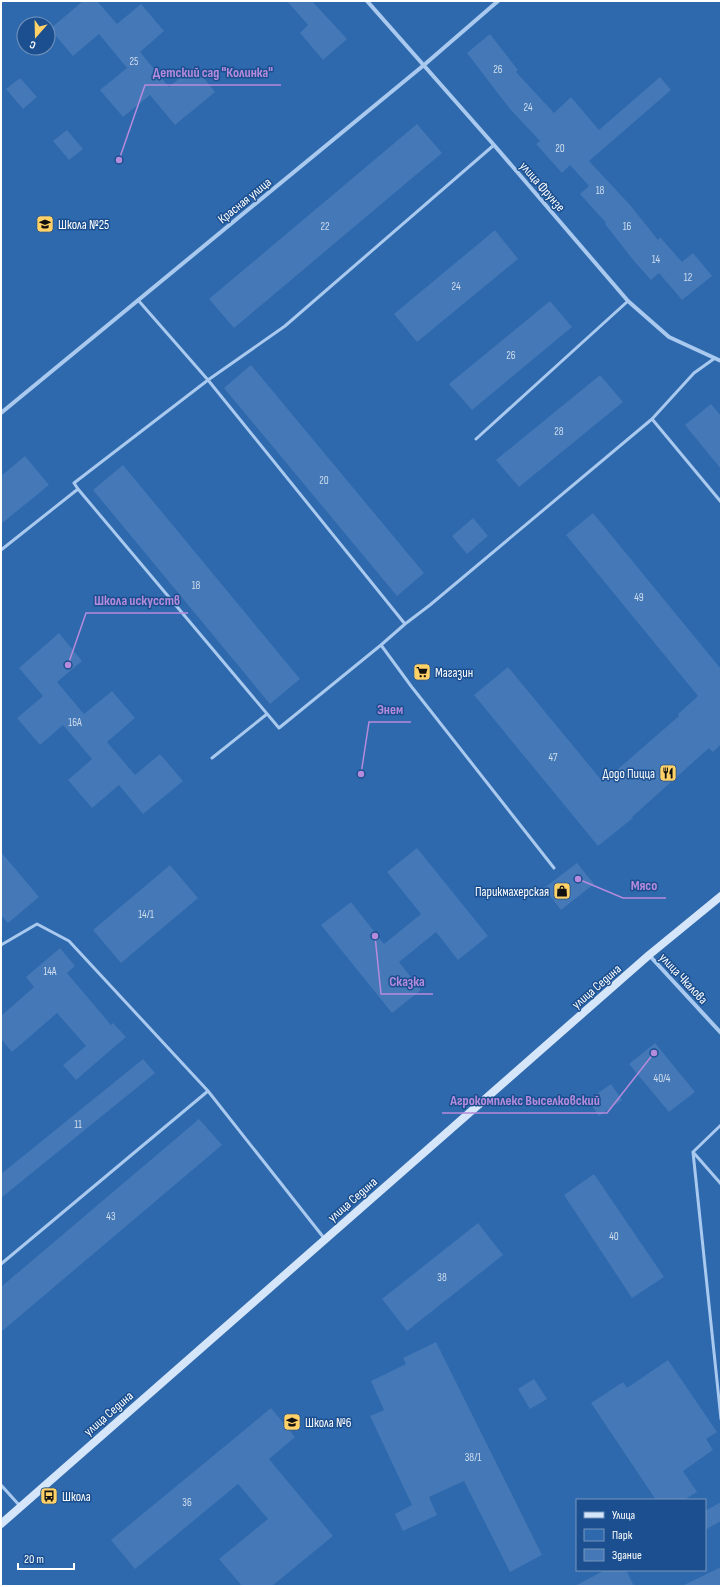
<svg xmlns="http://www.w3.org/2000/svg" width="722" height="1587" font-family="'Sofia Sans Condensed',sans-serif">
  <rect width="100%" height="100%" fill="#1b4f8f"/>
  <path fill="#2e69ad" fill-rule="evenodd" d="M 1,1 L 721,1 L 721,1586 L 1,1586 ZM 24,24 L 48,24 L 48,48 L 24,48 ZM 577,1500 L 705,1500 L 705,1570 L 577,1570 Z"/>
  <path fill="#4478b7" d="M 83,1 L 97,1 L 117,24 L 141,4 L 164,31 L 140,52 L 169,87 L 194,66 L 215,92 L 175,125 L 150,95 L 123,117 L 100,90 L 127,68 L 99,34 L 73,56 L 50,29 Z
    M 287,1 L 312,1 L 347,39 L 323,60 L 300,33 L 308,25 Z
    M 490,34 L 518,70 L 516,72 L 554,113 L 571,97 L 599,130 L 660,77 L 671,90 L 589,161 L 630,205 L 658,240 L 660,237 L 682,262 L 693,253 L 712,276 L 682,300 L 659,273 L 651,280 L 634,261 L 605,224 L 606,223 L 580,194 L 589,186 L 570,165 L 562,173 L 536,144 L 540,141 L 510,109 L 467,53 Z
    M 20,78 L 37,97 L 23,109 L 6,89 Z
    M 417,124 L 442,153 L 234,328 L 209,299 Z
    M 67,130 L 83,149 L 69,160 L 53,141 Z
    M 495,230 L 518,259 L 417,342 L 394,314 Z
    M 550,301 L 572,327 L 472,410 L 449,384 Z
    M 251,365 L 424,573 L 397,596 L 224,388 Z
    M 600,375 L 623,402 L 519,487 L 496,460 Z
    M 711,404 L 721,416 L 721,469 L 685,425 Z
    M 25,456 L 49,485 L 1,524 L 1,476 Z
    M 123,465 L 300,679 L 270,704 L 93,490 Z
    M 593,513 L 721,669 L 721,744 L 713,752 L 709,748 L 632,817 L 633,818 L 598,846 L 474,695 L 508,667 L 603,782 L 679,716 L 678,714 L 698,696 L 566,535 Z
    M 473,518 L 488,536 L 467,554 L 452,536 Z
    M 59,633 L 82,661 L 57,682 L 84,714 L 112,691 L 135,718 L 107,742 L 135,775 L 160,754 L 183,781 L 143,814 L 119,785 L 92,808 L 68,780 L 92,759 L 63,725 L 40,745 L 17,718 L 43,696 L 19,668 Z
    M 417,848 L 488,936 L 458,960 L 436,932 L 399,962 L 421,990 L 392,1013 L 321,925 L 351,902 L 384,944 L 421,914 L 387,872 Z
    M 1,852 L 39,897 L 8,923 L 1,915 Z
    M 577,863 L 594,884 L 561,910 L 544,888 Z
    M 170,865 L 198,898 L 121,963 L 93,930 Z
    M 60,948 L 75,966 L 67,973 L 111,1025 L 113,1023 L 126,1037 L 76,1080 L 63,1065 L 86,1046 L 57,1013 L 12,1052 L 1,1039 L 1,1016 L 34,987 L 26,977 Z
    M 655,1043 L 695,1092 L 669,1112 L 629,1064 Z
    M 143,1059 L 155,1073 L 1,1198 L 1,1174 Z
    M 611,1084 L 622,1100 L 599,1116 L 588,1100 Z
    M 199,1119 L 222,1145 L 1,1332 L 1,1287 Z
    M 594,1174 L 664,1277 L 632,1298 L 564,1195 Z
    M 478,1223 L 503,1255 L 407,1331 L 382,1299 Z
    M 436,1342 L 542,1555 L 510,1572 L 464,1481 L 429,1497 L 437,1515 L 403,1531 L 395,1514 L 412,1505 L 370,1416 L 384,1410 L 371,1381 L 406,1364 L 403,1358 Z
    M 668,1360 L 717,1432 L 706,1439 L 713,1450 L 683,1471 L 697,1492 L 684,1500 L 656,1500 L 591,1403 L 623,1382 L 627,1388 Z
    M 534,1379 L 547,1399 L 530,1409 L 518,1389 Z
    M 271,1408 L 295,1437 L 269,1459 L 333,1536 L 272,1586 L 242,1586 L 219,1559 L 268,1519 L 238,1484 L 135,1569 L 111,1540 Z
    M 721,1502 L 721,1521 L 705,1530 L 705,1511 Z
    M 721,1567 L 721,1586 L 682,1586 Z
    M 605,1570 L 626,1570 L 634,1586 L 575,1586 Z"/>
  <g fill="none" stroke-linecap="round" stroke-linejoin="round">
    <path stroke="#a9c9ee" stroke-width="3" d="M 494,145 L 285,326 L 208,380 L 74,483 L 78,489 L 279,728 L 381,645 L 405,624 L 430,605 L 652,419 L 694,373 L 715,358
      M 138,300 L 208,380 L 405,624
      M 652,419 L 721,502
      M 476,439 L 628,301
      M 1,550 L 78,489
      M 381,645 L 411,686 L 554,868
      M 212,758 L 267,714
      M 1,945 L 37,924 L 69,941 L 208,1091 L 324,1238
      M 693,1152 L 721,1419
      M 693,1152 L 721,1184
      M 693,1152 L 721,1125
      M 1,1264 L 208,1091
      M 1,1485 L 20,1506"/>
    <path stroke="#a9c9ee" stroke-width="4" d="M 367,1 L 494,145 L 628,301 L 669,337 L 721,361
      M 1,413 L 424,65 L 498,1
      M 649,955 L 721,1033"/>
    <path stroke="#d6e6fa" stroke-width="8" d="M 1,1524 L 649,955 L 721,896"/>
  </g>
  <defs>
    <symbol id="school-square" viewBox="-11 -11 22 22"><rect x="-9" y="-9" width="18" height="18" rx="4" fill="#ffd166" stroke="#1b4f8f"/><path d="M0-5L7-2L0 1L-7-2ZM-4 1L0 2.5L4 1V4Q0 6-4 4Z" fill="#111"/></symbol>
    <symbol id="supermarket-square" viewBox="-11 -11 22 22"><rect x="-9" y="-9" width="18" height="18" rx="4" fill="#ffd166" stroke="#1b4f8f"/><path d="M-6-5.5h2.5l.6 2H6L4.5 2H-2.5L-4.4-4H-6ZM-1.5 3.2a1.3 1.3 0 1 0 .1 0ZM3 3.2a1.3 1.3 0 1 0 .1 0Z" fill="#111"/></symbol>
    <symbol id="restaurant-square" viewBox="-11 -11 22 22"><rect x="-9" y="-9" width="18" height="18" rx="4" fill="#ffd166" stroke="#1b4f8f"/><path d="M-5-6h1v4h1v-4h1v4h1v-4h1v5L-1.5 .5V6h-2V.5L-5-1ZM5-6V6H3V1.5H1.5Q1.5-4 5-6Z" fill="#111"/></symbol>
    <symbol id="shop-square" viewBox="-11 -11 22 22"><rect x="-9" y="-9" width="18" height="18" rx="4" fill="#ffd166" stroke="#1b4f8f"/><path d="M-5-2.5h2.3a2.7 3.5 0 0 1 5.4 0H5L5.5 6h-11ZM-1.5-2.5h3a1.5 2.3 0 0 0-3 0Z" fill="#111"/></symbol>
    <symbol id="bus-square" viewBox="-11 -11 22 22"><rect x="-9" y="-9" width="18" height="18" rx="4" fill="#ffd166" stroke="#1b4f8f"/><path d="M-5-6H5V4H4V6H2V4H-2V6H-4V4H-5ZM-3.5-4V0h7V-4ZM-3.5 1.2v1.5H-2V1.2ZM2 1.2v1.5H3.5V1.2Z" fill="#111"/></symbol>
  </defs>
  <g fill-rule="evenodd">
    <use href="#school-square" x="35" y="214" width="20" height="20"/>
    <use href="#supermarket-square" x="412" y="662" width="20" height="20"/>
    <use href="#restaurant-square" x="658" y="763" width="20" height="20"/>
    <use href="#shop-square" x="552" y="881" width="20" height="20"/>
    <use href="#school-square" x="282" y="1412" width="20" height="20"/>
    <use href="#bus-square" x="39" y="1486" width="20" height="20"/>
  </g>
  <g text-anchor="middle" stroke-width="3" stroke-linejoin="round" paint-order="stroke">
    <g font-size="11" fill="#d0dded">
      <text x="134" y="65">25</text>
      <text x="498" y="73">26</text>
      <text x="528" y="111">24</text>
      <text x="560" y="152">20</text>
      <text x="600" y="194">18</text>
      <text x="325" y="230">22</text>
      <text x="627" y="230">16</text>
      <text x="656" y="263">14</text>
      <text x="688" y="281">12</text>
      <text x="456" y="290">24</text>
      <text x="511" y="359">26</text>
      <text x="559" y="435">28</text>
      <text x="324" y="484">20</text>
      <text x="196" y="589">18</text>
      <text x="639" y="601">49</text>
      <text x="75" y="726">16А</text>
      <text x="553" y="761">47</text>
      <text x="146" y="918">14/1</text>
      <text x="50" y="975">14А</text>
      <text x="662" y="1082">40/4</text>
      <text x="78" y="1128">11</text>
      <text x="111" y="1220">43</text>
      <text x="614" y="1240">40</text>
      <text x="442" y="1281">38</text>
      <text x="473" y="1461">38/1</text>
      <text x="187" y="1506">36</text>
    </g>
    <g font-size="13" fill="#fff" stroke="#1b4f8f">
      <text transform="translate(543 186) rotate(49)" y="5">улица Фрунзе</text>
      <text transform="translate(244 200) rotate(-39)" y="5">Красная улица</text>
      <text transform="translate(684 978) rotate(47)" y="5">улица Чкалова</text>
      <text transform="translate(596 986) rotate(-41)" y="5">улица Седина</text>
      <text transform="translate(352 1199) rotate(-41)" y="5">улица Седина</text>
      <text transform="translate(108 1413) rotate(-41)" y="5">улица Седина</text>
    </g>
    <g font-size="13" fill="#fff" stroke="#1b4f8f" text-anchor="start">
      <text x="58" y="229">Школа №25</text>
      <text x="435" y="677">Магазин</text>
      <text x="655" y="778" text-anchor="end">Додо Пицца</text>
      <text x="549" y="896" text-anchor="end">Парикмахерская</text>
      <text x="305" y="1427">Школа №6</text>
      <text x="62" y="1501">Школа</text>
    </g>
  </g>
  <path fill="none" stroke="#b68bdc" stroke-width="1.5" d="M119 160L145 85H281M68 665L86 613H188M361 774L369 722H411M578 879L623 898H666M375 936L381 994H433M654 1053L607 1113H442"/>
  <g fill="#b68bdc" stroke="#1b4f8f" stroke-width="1.5">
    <circle cx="119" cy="160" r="4"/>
    <circle cx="68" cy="665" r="4"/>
    <circle cx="361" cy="774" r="4"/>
    <circle cx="578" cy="879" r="4"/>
    <circle cx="375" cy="936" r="4"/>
    <circle cx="654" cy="1053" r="4"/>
  </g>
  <g font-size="14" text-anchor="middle" font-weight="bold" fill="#b68bdc" stroke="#1b4f8f" stroke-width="3" stroke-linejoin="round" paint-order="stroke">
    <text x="213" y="77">Детский сад "Колинка"</text>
    <text x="137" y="605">Школа искусств</text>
    <text x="390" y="714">Энем</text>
    <text x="644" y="890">Мясо</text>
    <text x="407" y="986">Сказка</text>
    <text x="525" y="1105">Агрокомплекс Выселковский</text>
  </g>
  <rect width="722" height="1587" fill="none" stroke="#ffffff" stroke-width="4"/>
  <rect x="576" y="1499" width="130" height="72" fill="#1b4f8f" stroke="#7695bc"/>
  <rect x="584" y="1512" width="20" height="6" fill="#d6e6fa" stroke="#7695bc"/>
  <text x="612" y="1519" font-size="12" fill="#ffffff">Улица</text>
  <rect x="584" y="1529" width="20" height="12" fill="#2e69ad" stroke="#7695bc"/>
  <text x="612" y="1539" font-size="12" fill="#ffffff">Парк</text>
  <rect x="584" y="1549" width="20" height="12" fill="#4478b7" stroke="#7695bc"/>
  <text x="612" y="1559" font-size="12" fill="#ffffff">Здание</text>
  <g transform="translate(36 36) rotate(200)"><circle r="19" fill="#1b4f8f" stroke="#7695bc"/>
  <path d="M0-3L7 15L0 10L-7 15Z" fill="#ffd166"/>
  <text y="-6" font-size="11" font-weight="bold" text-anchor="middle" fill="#ffffff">С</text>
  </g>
  <path d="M18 1563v6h56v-6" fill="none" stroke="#ffffff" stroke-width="2"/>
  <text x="24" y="1563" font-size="12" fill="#ffffff" stroke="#1b4f8f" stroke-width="3" paint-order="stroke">20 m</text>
</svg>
